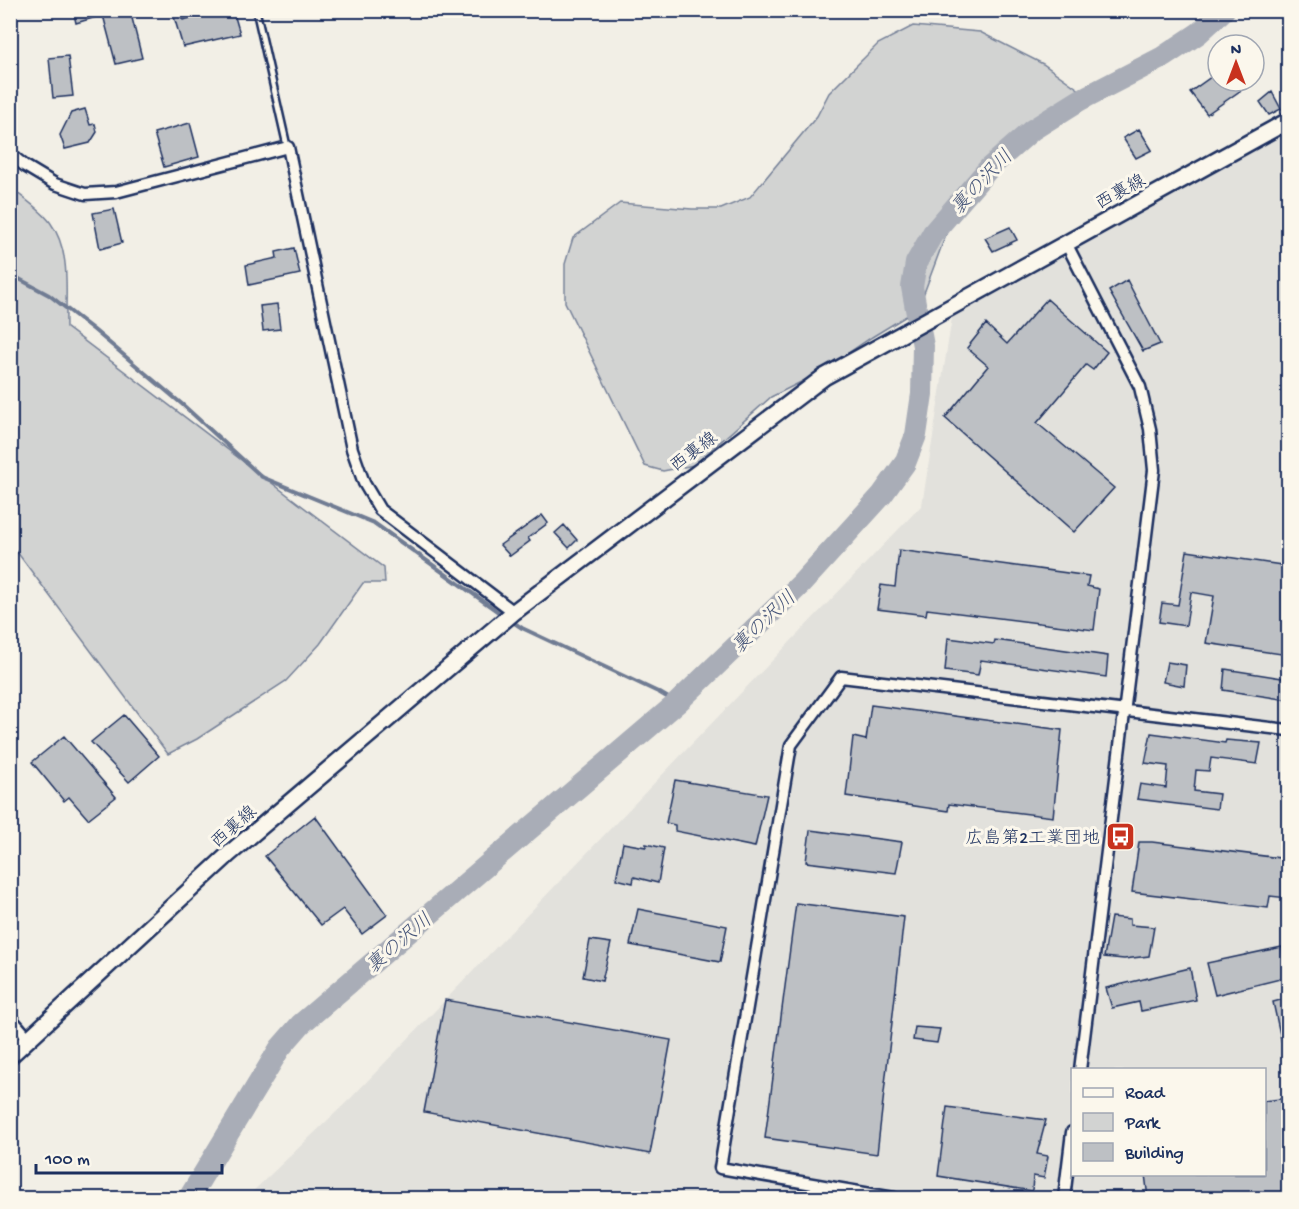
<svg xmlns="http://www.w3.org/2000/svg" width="1299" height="1209" font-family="'Gochi Hand','Klee One',sans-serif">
  <rect width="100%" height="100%" fill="#f2efe6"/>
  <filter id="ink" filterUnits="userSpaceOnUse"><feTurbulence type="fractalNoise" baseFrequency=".0167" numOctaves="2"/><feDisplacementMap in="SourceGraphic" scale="12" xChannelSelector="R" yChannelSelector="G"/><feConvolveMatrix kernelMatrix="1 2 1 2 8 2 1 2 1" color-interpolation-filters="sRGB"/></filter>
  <g filter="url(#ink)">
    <path fill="#e2e1dc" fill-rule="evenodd" d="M 1288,122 L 1288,1198 L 246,1198 L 351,1098 L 922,505 L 954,305 ZM 1072,1070 L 1264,1070 L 1264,1174 L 1072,1174 Z"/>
    <path fill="#d2d3d2" stroke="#768198" stroke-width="1.5" d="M 913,26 L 980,32 L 1043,64 L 1084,93 L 991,168 L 948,229 L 918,309 L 872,337 L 817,374 L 771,397 L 694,465 L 663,471 L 645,466 L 565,302 L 565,264 L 573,238 L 620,203 L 692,209 L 721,209 L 750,197 L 817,116 L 829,93 L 878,44 Z
      M 11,188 C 23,198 40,209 50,222 C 72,252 65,292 66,327 L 384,568 L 385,583 L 363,583 L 320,644 L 286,681 L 197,739 L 168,754 L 11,544 Z"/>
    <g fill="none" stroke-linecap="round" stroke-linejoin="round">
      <path stroke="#707b93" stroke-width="4" d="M 10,274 L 49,295 L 94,330 L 183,405 L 262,477 L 374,523 L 504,616
        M 510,620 L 522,628 L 660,693 L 677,703"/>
      <path stroke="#a9adb7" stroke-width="22" d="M 189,1198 L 280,1048 L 301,1024 L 677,703 L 801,584 L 882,495 L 905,463 L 916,435 L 922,394 L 923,346 L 912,287 L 916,263 L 933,233 L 989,168 L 1032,130 L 1080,100 L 1163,57 L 1199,33 L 1224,10"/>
    </g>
    <path fill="#bdc0c4" stroke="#1b2f5e" stroke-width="1.5" d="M 73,10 L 130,10 L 142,58 L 116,64 L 103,15 L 76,23 Z
      M 172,10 L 183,20 L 220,10 L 233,10 L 240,34 L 183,47 Z
      M 68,56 L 73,96 L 53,98 L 49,58 Z
      M 1218,72 L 1218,81 L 1240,81 L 1244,88 L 1207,114 L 1190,92 Z
      M 1272,92 L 1281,109 L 1269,115 L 1260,102 Z
      M 85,109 L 90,125 L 95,124 L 97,132 L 90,143 L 65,149 L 60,135 L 71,113 Z
      M 190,123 L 199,157 L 164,167 L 154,133 Z
      M 1139,129 L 1152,150 L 1136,158 L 1123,138 Z
      M 114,209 L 122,243 L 100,249 L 93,213 Z
      M 1010,227 L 1017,240 L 993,251 L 985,238 Z
      M 294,248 L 300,274 L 249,285 L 246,265 L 277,258 L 276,252 Z
      M 1127,280 L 1160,344 L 1143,351 L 1109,291 Z
      M 1047,299 L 1107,352 L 1093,370 L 1086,365 L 1037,423 L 1114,488 L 1074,532 L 945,418 L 988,366 L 967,348 L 986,324 L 1007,344 Z
      M 277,304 L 280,329 L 263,331 L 260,306 Z
      M 542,515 L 548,523 L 528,538 L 530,541 L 510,556 L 500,545 Z
      M 564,525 L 577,540 L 569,548 L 555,533 Z
      M 899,550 L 1089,576 L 1087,586 L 1099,589 L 1094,630 L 927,609 L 926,615 L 877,609 L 881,585 L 895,587 Z
      M 1187,551 L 1288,566 L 1288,655 L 1206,643 L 1214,596 L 1191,592 L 1186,626 L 1159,622 L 1162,603 L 1178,605 Z
      M 948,638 L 994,644 L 995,640 L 1108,656 L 1106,677 L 981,660 L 978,675 L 945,671 Z
      M 1167,662 L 1186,665 L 1184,686 L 1163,682 Z
      M 1225,669 L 1288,679 L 1288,700 L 1223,690 Z
      M 871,705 L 1062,730 L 1053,817 L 949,804 L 948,811 L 846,796 L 853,737 L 866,740 Z
      M 124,715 L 159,756 L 129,782 L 91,742 Z
      M 1151,733 L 1225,743 L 1226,740 L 1261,743 L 1257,764 L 1211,758 L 1209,771 L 1196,770 L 1194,791 L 1219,794 L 1217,809 L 1137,799 L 1140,784 L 1166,788 L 1168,766 L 1145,763 Z
      M 64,736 L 116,797 L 88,819 L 69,797 L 64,801 L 32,762 Z
      M 675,780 L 767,795 L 755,847 L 675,831 L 675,825 L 666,823 Z
      M 315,816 L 387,915 L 362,934 L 343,909 L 321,925 L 265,856 Z
      M 810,830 L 902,842 L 896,873 L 806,862 Z
      M 1139,842 L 1152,842 L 1288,859 L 1288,898 L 1270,896 L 1268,908 L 1132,892 Z
      M 623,843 L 646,847 L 646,844 L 664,848 L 658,883 L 634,877 L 633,883 L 616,879 Z
      M 796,903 L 904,917 L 877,1154 L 765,1138 Z
      M 638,909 L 727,926 L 720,962 L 630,945 Z
      M 1111,917 L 1130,919 L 1130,925 L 1154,927 L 1149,956 L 1124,959 L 1104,957 Z
      M 590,940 L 611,943 L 602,981 L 583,977 Z
      M 1282,947 L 1288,977 L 1215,995 L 1207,963 Z
      M 1190,968 L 1196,1000 L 1141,1011 L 1139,1002 L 1112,1008 L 1106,988 Z
      M 1288,998 L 1288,1052 L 1284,1053 L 1273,1002 Z
      M 445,1000 L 671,1040 L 650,1154 L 424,1112 Z
      M 915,1027 L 940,1029 L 937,1043 L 913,1040 Z
      M 1288,1098 L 1288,1198 L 1148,1198 L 1145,1174 L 1264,1174 L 1264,1101 Z
      M 947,1107 L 1046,1120 L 1037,1154 L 1048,1156 L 1044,1178 L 1033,1176 L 1032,1191 L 938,1176 Z"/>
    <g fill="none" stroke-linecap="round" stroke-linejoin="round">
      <defs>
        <path id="lane" d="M 256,10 L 287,146"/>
        <path id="street" d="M 10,154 L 25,166 L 55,184 L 85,194 L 116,192 L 288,147 L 352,449 L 364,483 L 380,510 L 514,612
          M 1066,243 L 1140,387 L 1150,429 L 1154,470 L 1080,1070
          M 10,1017 L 28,1038
          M 894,1198 L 720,1168 L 791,745 L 841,677 L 1288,730
          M 1064,1198 L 1072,1132"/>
        <path id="secondary" d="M 10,1056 L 229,854 L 514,612 L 824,377 L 1288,121"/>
      </defs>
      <use href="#lane" stroke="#1b2f5e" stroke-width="10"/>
      <use href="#street" stroke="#1b2f5e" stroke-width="15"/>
      <use href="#secondary" stroke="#1b2f5e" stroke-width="20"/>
      <use href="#lane" stroke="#fbf7ec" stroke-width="5"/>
      <use href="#street" stroke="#fbf7ec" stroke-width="10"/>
      <use href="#secondary" stroke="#fbf7ec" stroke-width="15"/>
    </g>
  </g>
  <defs>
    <symbol id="bus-square" viewBox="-11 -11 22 22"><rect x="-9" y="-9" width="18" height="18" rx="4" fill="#c8321e" stroke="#fbf7ec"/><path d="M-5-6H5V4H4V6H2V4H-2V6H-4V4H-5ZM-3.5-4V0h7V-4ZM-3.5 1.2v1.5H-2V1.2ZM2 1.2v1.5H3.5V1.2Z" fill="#fff"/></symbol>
  </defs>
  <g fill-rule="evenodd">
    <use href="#bus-square" x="1104" y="820" width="33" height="33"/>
  </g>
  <g text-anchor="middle" stroke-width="6" stroke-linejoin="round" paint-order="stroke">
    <g font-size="18" fill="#1b2f5e" stroke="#fbf7ec">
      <text transform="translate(1120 191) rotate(-29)" y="6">西裏線</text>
      <text transform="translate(693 451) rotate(-37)" y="6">西裏線</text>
      <text transform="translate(233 826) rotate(-41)" y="6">西裏線</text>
    </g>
    <g font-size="18" fill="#1b2f5e" stroke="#fbf7ec" text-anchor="end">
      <text x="1100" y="843">広島第2工業団地</text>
    </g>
    <g font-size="20" font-style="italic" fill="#465579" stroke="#fbf7ec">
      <text transform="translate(981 181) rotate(-47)" y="7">裏の沢川</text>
      <text transform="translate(763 621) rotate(-44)" y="7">裏の沢川</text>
      <text transform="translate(398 942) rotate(-41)" y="7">裏の沢川</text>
    </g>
  </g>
  <rect width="1299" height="1209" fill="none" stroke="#fbf7ec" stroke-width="36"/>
  <rect x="18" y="18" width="1263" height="1173" fill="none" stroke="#1b2f5e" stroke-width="2" filter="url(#ink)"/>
  <rect x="1071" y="1068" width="195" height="108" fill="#fbf7ec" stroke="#a1a7b3" stroke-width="1.5"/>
  <rect x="1083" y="1088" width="30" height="9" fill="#fbf7ec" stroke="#a1a7b3" stroke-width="1.5"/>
  <text x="1125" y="1098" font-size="18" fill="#1b2f5e">Road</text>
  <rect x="1083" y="1113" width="30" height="18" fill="#d2d3d2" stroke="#a1a7b3" stroke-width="1.5"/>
  <text x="1125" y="1128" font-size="18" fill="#1b2f5e">Park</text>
  <rect x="1083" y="1143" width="30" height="18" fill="#bdc0c4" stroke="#a1a7b3" stroke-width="1.5"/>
  <text x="1125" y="1158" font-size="18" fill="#1b2f5e">Building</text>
  <g transform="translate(1236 63)"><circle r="28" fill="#fbf7ec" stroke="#a1a7b3" stroke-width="1.5"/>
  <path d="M0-4.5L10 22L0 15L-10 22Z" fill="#c8321e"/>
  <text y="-9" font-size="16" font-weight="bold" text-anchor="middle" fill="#1b2f5e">N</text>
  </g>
  <path d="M36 1164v9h186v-9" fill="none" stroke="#1b2f5e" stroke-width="3"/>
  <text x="45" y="1164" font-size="18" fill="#1b2f5e" stroke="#fbf7ec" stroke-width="4.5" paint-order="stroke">100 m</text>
</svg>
